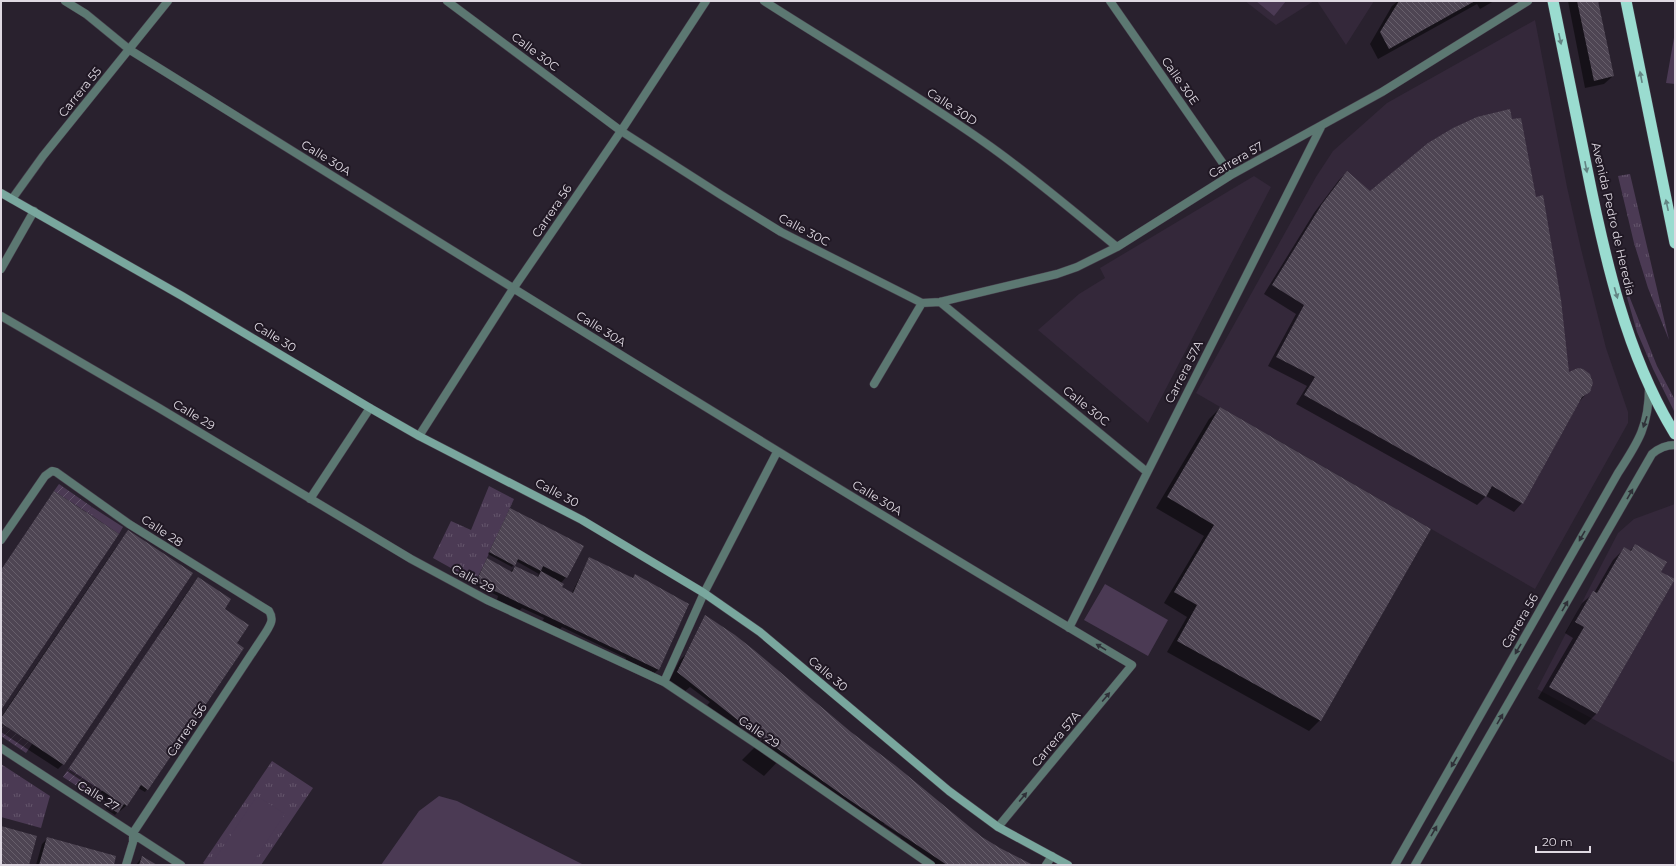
<svg xmlns="http://www.w3.org/2000/svg" width="1676" height="866" font-family="Montserrat,sans-serif">
  <defs>
    <pattern id="grass-tufts" width="24" height="20" patternUnits="userSpaceOnUse"><rect width="24" height="20" fill="#4b3a54"/><path d="M3 7l-1-3M5 7V3M7 7l1-3M15 17l-1-3M17 17v-4M19 17l1-3" fill="none" stroke="#64566c"/></pattern>
    <pattern id="garden-furrows" width="10" height="10" patternUnits="userSpaceOnUse"><rect width="10" height="10" fill="#4b3a54"/><path d="M-1 1l2-2M0 10L10 0M9 11l2-2" fill="none" stroke="#64566c"/></pattern>
    <pattern id="building-back-hatch" width="6" height="6" patternUnits="userSpaceOnUse"><rect width="6" height="6" fill="#4e4553"/><path d="M-1 5l2 2M0 0l6 6M5-1l2 2" fill="none" stroke="#675f6b"/></pattern>
  </defs>
  <rect width="100%" height="100%" fill="#29212e"/>
  <path fill="#34283a" d="M 1245,1 L 1314,1 L 1276,25 Z
    M 1317,1 L 1374,1 L 1346,45 Z
    M 1535,20 L 1567,187 L 1581,249 L 1606,348 L 1628,412 L 1628,423 L 1535,589 L 1196,393 L 1316,177 L 1333,151 L 1387,103 Z
    M 1254,176 L 1271,187 L 1148,423 L 1038,330 L 1079,294 L 1105,278 L 1100,268 Z
    M 1675,504 L 1675,763 L 1537,689 L 1618,533 L 1634,519 Z"/>
  <path fill="url(#grass-tufts)" d="M 1630,174 L 1669,340 L 1648,288 L 1634,243 L 1618,176 Z
    M 1620,273 L 1657,366 L 1675,400 L 1675,413 L 1653,369 L 1637,332 Z
    M 489,486 L 514,499 L 476,582 L 433,558 L 451,521 L 471,530 Z
    M 92,507 L 123,527 L 119,534 L 88,513 Z
    M 272,761 L 313,788 L 261,865 L 206,865 L 203,863 Z
    M 1,764 L 50,796 L 41,828 L 1,817 Z"/>
  <path fill="url(#garden-furrows)" d="M 59,484 L 92,507 L 88,513 L 54,491 Z
    M 1,723 L 32,744 L 26,753 L 1,736 Z
    M 69,768 L 102,790 L 97,799 L 63,777 Z"/>
  <path fill="#4b3a54" d="M 1256,1 L 1286,1 L 1274,16 Z
    M 1675,32 L 1675,84 L 1666,83 Z
    M 1105,584 L 1168,620 L 1148,656 L 1084,620 Z
    M 257,796 L 285,814 L 251,865 L 219,865 L 213,862 Z
    M 439,796 L 457,801 L 584,865 L 381,865 L 419,811 Z"/>
  <path fill="#0007" fill-rule="evenodd" d="M 1398,1 L 1494,1 L 1480,9 L 1477,4 L 1378,59 L 1370,44 L 1392,6 Z
    M 1568,1 L 1597,1 L 1613,76 L 1604,84 L 1585,88 Z
    M 1347,172 L 1568,373 L 1587,372 L 1592,379 L 1592,387 L 1579,402 L 1522,503 L 1514,512 L 1486,496 L 1477,505 L 1296,404 L 1307,386 L 1268,366 L 1296,314 L 1264,294 L 1314,213 L 1339,180 Z
    M 1220,408 L 1320,720 L 1309,731 L 1167,652 L 1187,617 L 1164,603 L 1204,536 L 1156,508 L 1209,419 Z
    M 510,509 L 566,577 L 561,583 L 561,588 L 572,593 L 589,558 L 632,578 L 635,575 L 687,605 L 658,670 L 652,675 L 624,661 L 626,658 L 562,627 L 559,630 L 542,622 L 544,618 L 522,608 L 519,611 L 497,600 L 498,596 L 474,584 L 487,560 L 510,572 L 515,567 L 537,578 L 539,574 L 516,561 L 512,567 L 488,554 Z
    M 128,531 L 173,600 L 109,557 Z
    M 1635,545 L 1660,572 L 1674,580 L 1596,714 L 1585,725 L 1538,698 L 1573,638 L 1565,633 L 1582,603 L 1594,593 L 1613,560 L 1624,549 L 1629,552 Z
    M 108,559 L 172,601 L 63,764 L 58,769 L 1,732 L 1,717 Z
    M 198,578 L 224,609 L 236,642 L 180,741 L 147,789 L 145,792 L 138,788 L 126,806 L 120,811 L 119,810 L 115,815 L 106,809 L 109,804 L 98,796 L 100,793 L 67,771 L 69,769 L 102,791 L 164,626 L 193,584 Z
    M 705,616 L 981,838 L 1031,865 L 927,865 L 895,844 L 901,838 L 882,825 L 876,831 L 811,777 L 805,783 L 792,773 L 780,759 L 764,776 L 742,760 L 765,737 L 762,737 L 759,740 L 741,727 L 738,730 L 707,705 L 710,702 L 690,687 L 684,692 L 669,681 L 680,660 L 686,654 ZM 885,822 L 907,837 L 906,838 L 884,824 Z
    M 47,839 L 113,865 L 36,865 L 42,844 Z
    M 142,857 L 155,865 L 136,865 Z"/>
  <path fill="url(#building-back-hatch)" d="M 1399,1 L 1475,1 L 1389,49 L 1380,32 Z
    M 1577,1 L 1598,1 L 1614,76 L 1594,81 Z
    M 1510,109 L 1512,119 L 1521,118 L 1536,197 L 1543,195 L 1561,300 L 1569,372 L 1578,368 L 1583,369 L 1590,374 L 1593,383 L 1590,392 L 1582,397 L 1523,504 L 1492,486 L 1486,497 L 1304,395 L 1315,377 L 1276,357 L 1304,305 L 1272,285 L 1322,204 L 1347,171 L 1370,191 L 1428,143 L 1453,128 L 1477,117 Z
    M 1220,407 L 1431,529 L 1321,721 L 1177,641 L 1197,605 L 1174,592 L 1214,525 L 1167,497 Z
    M 54,491 L 119,534 L 1,710 L 1,570 Z
    M 510,508 L 584,546 L 567,578 L 543,566 L 541,571 L 518,559 L 515,566 L 489,552 Z
    M 128,530 L 193,573 L 64,765 L 1,723 L 1,718 Z
    M 1635,544 L 1667,562 L 1661,572 L 1675,579 L 1597,714 L 1549,687 L 1584,627 L 1575,622 L 1593,591 L 1597,593 L 1624,547 L 1631,551 Z
    M 589,557 L 633,578 L 635,574 L 689,604 L 659,670 L 476,582 L 487,558 L 512,572 L 515,566 L 538,577 L 541,571 L 564,584 L 562,587 L 573,593 Z
    M 198,577 L 231,599 L 225,609 L 249,625 L 237,643 L 244,648 L 148,790 L 141,785 L 127,806 L 124,804 L 118,813 L 107,806 L 113,798 L 69,768 Z
    M 705,615 L 735,635 L 754,650 L 851,732 L 896,766 L 982,837 L 1000,848 L 1033,865 L 947,865 L 848,799 L 744,725 L 677,672 Z
    M 1,826 L 37,836 L 29,865 L 1,865 Z
    M 47,837 L 116,856 L 114,865 L 39,865 Z
    M 142,856 L 157,865 L 139,865 Z"/>
  <g fill="none" stroke-linecap="round" stroke-linejoin="round">
    <defs>
      <path id="minor" d="M 65,1 L 86,14 L 130,50 C 463,257 795,465 1132,665 L 998,827
        M 447,1 L 621,131 L 721,195 L 781,232 L 922,303 L 940,302 L 1057,274 L 1077,267 L 1117,247 L 1231,175 L 1382,92 L 1528,1
        M 764,1 C 837,48 913,92 984,142 C 1030,174 1073,211 1117,247
        M 1110,1 L 1231,175
        M 12,199 L 43,156 L 168,1
        M 1,269 L 34,211
        M 940,302 L 1147,472
        M 1,316 L 159,408 L 411,559 L 487,600 L 664,682 L 761,747 L 931,865
        M 874,384 L 922,303
        M 419,436 L 513,289 L 621,131 L 706,1
        M 310,499 L 370,408
        M 1,540 L 45,476 L 52,471 L 56,472 L 129,524 L 269,611 C 274,619 271,624 266,632 L 133,833 L 133,842 L 126,865
        M 1069,628 L 1321,127
        M 664,682 L 704,593 L 777,452
        M 1,748 L 181,865
        M 1046,865 L 1052,856"/>
      <path id="tertiary" d="M 1395,865 L 1618,473 C 1639,441 1649,425 1649,387
        M 1415,865 L 1652,454 C 1659,448 1665,445 1675,445"/>
      <path id="secondary" d="M 1,193 L 182,296 L 370,408 L 419,436 L 582,520 L 704,593 L 760,632 L 949,791 L 998,827 L 1068,865"/>
      <path id="trunk" d="M 1553,1 C 1564,55 1575,110 1586,164 C 1604,255 1626,355 1675,434
        M 1626,1 L 1675,243"/>
    </defs>
    <use href="#minor" stroke="#463e4b" stroke-width="9"/>
    <use href="#tertiary" stroke="#463e4b" stroke-width="9"/>
    <use href="#secondary" stroke="#463e4b" stroke-width="9"/>
    <use href="#trunk" stroke="#463e4b" stroke-width="12"/>
    <use href="#minor" stroke="#5c7872" stroke-width="8"/>
    <use href="#tertiary" stroke="#5c7872" stroke-width="8"/>
    <use href="#secondary" stroke="#79a79e" stroke-width="8"/>
    <use href="#trunk" stroke="#9adcd0" stroke-width="11"/>
  </g>
  <defs><path id="oneway-solid" d="M-6-.8H1V-3.2L6.5 0L1 3.2V.8H-6Z"/></defs>
  <g fill="#638483">
    <use href="#oneway-solid" transform="translate(1560 39) rotate(78)"/>
    <use href="#oneway-solid" transform="translate(1641 77) rotate(-101)"/>
    <use href="#oneway-solid" transform="translate(1586 167) rotate(79)"/>
    <use href="#oneway-solid" transform="translate(1667 205) rotate(-102)"/>
    <use href="#oneway-solid" transform="translate(1616 293) rotate(74)"/>
  </g>
  <g fill="#2f3038">
    <use href="#oneway-solid" transform="translate(1645 422) rotate(109)"/>
    <use href="#oneway-solid" transform="translate(1630 494) rotate(-60)"/>
    <use href="#oneway-solid" transform="translate(1582 536) rotate(120)"/>
    <use href="#oneway-solid" transform="translate(1565 606) rotate(-60)"/>
    <use href="#oneway-solid" transform="translate(1101 647) rotate(-149)"/>
    <use href="#oneway-solid" transform="translate(1518 649) rotate(120)"/>
    <use href="#oneway-solid" transform="translate(1106 697) rotate(-50)"/>
    <use href="#oneway-solid" transform="translate(1500 719) rotate(-60)"/>
    <use href="#oneway-solid" transform="translate(1454 762) rotate(120)"/>
    <use href="#oneway-solid" transform="translate(1023 797) rotate(-50)"/>
    <use href="#oneway-solid" transform="translate(1434 831) rotate(-60)"/>
  </g>
  <g text-anchor="middle" stroke-width="4" stroke-linejoin="round" paint-order="stroke">
    <g font-size="12" fill="#dfd9e2" stroke="#201824">
      <text transform="translate(535 52) rotate(37)" y="4">Calle 30C</text>
      <text transform="translate(1180 81) rotate(55)" y="4">Calle 30E</text>
      <text transform="translate(80 92) rotate(-51)" y="4">Carrera 55</text>
      <text transform="translate(952 107) rotate(33)" y="4">Calle 30D</text>
      <text transform="translate(326 158) rotate(32)" y="4">Calle 30A</text>
      <text transform="translate(1236 160) rotate(-30)" y="4">Carrera 57</text>
      <text transform="translate(552 211) rotate(-56)" y="4">Carrera 56</text>
      <text transform="translate(1613 219) rotate(77)" y="4">Avenida Pedro de Heredia</text>
      <text transform="translate(804 230) rotate(28)" y="4">Calle 30C</text>
      <text transform="translate(601 329) rotate(32)" y="4">Calle 30A</text>
      <text transform="translate(275 337) rotate(31)" y="4">Calle 30</text>
      <text transform="translate(1184 372) rotate(-63)" y="4">Carrera 57A</text>
      <text transform="translate(1086 406) rotate(39)" y="4">Calle 30C</text>
      <text transform="translate(194 415) rotate(31)" y="4">Calle 29</text>
      <text transform="translate(557 493) rotate(28)" y="4">Calle 30</text>
      <text transform="translate(877 498) rotate(31)" y="4">Calle 30A</text>
      <text transform="translate(162 531) rotate(33)" y="4">Calle 28</text>
      <text transform="translate(473 579) rotate(28)" y="4">Calle 29</text>
      <text transform="translate(1520 621) rotate(-60)" y="4">Carrera 56</text>
      <text transform="translate(828 674) rotate(40)" y="4">Calle 30</text>
      <text transform="translate(187 730) rotate(-56)" y="4">Carrera 56</text>
      <text transform="translate(759 732) rotate(34)" y="4">Calle 29</text>
      <text transform="translate(1056 739) rotate(-50)" y="4">Carrera 57A</text>
      <text transform="translate(98 796) rotate(32)" y="4">Calle 27</text>
    </g>
  </g>
  <rect width="1676" height="866" fill="none" stroke="#dfd9e2" stroke-width="4"/>
  <path d="M1536 846v6h54v-6" fill="none" stroke="#dfd9e2" stroke-width="2"/>
  <text x="1542" y="846" font-size="12" fill="#dfd9e2" stroke="#201824" stroke-width="3" paint-order="stroke">20 m</text>
</svg>
